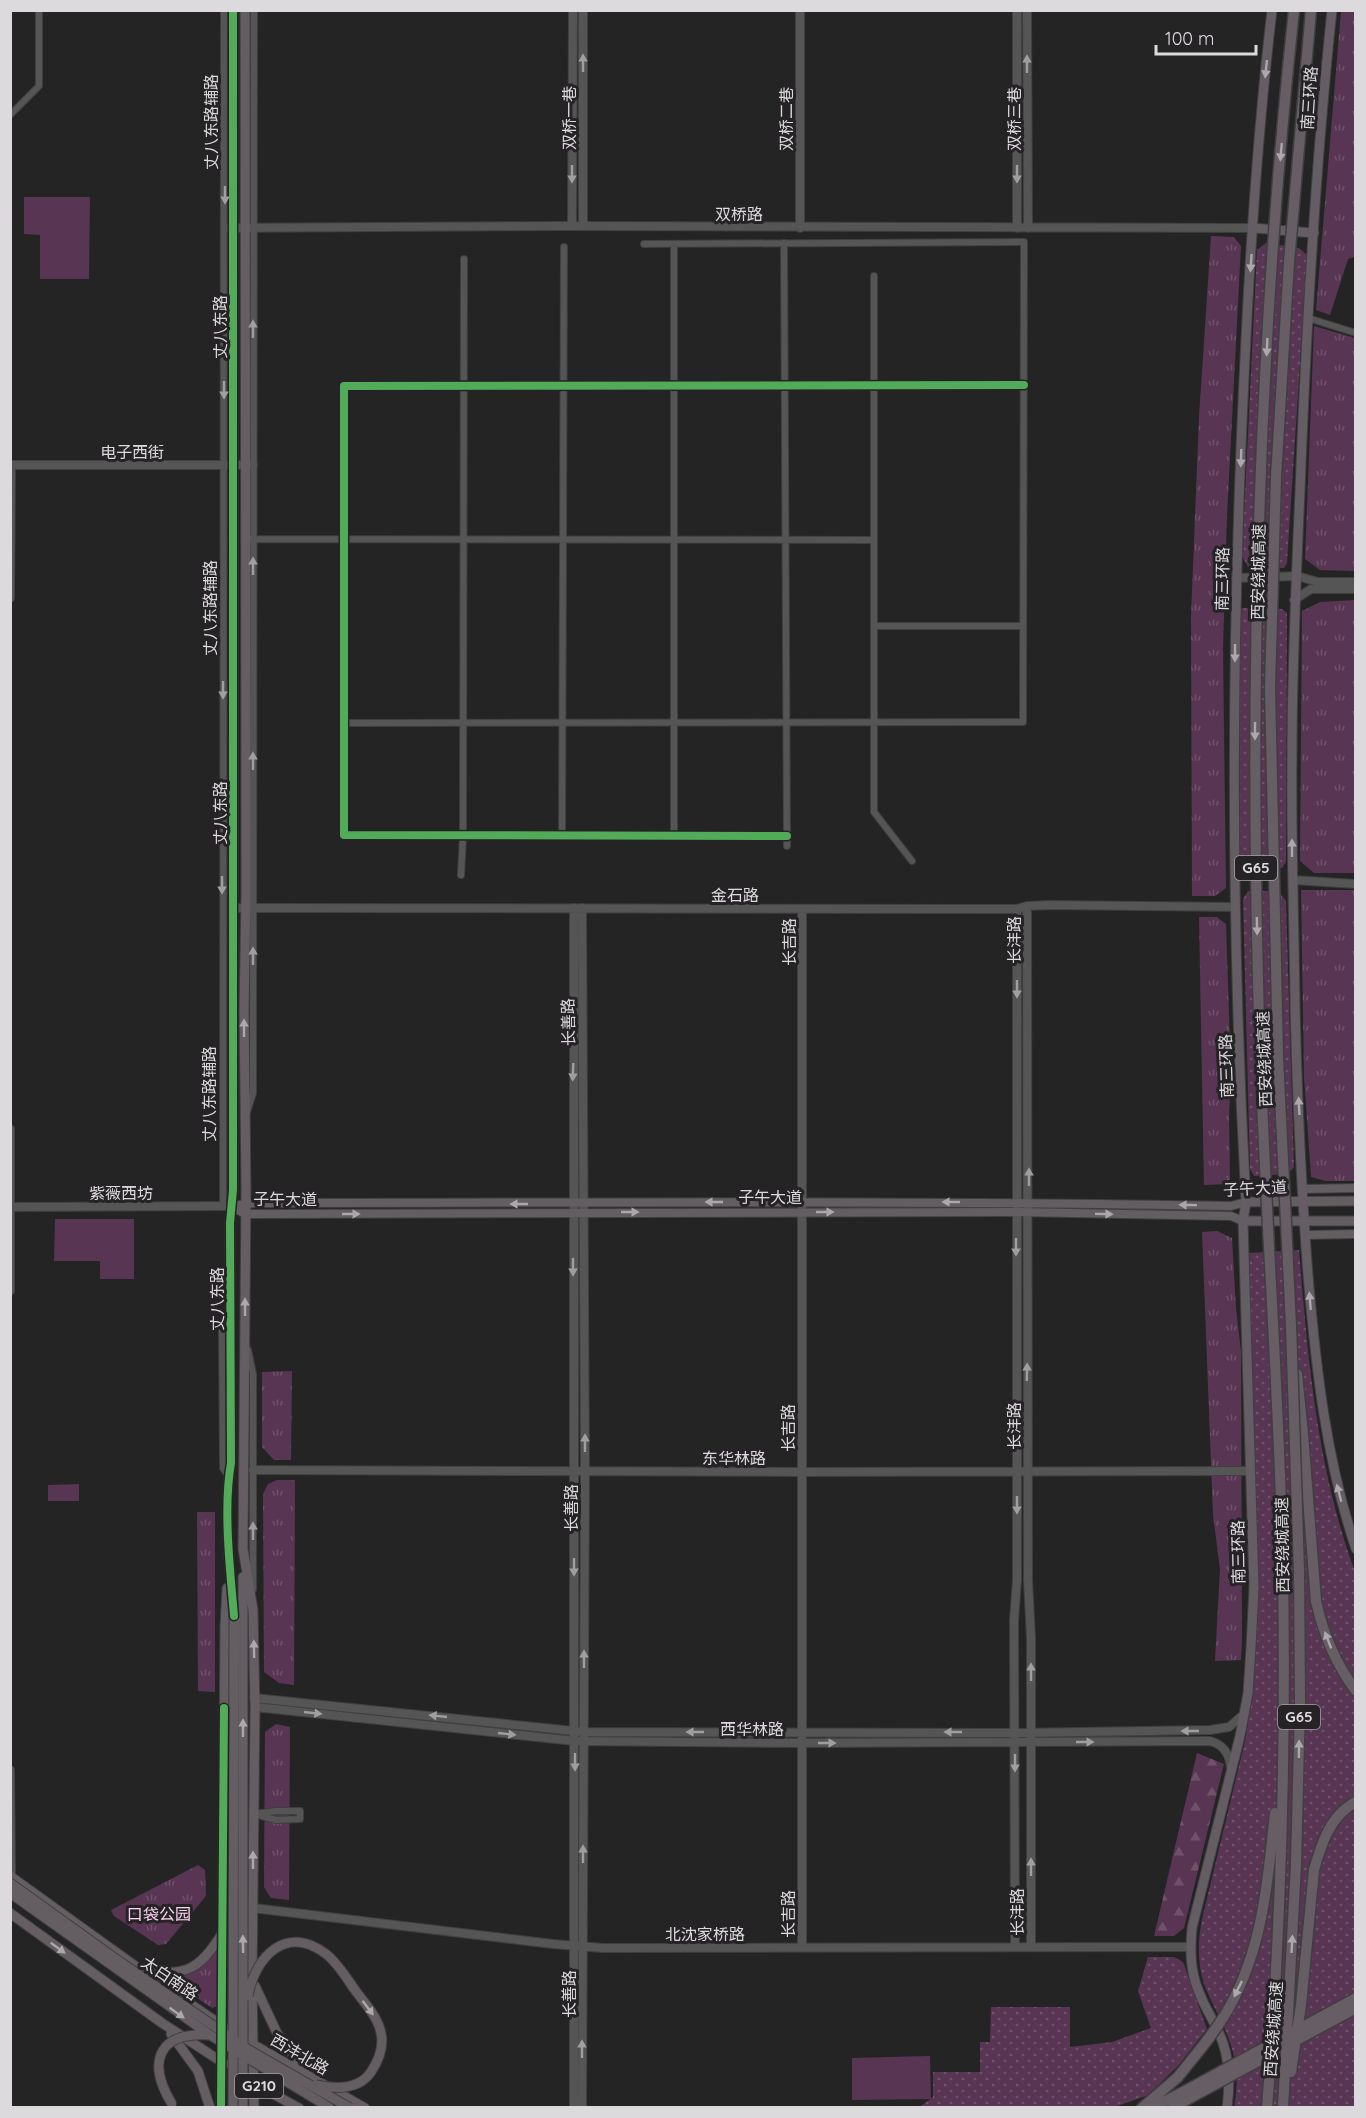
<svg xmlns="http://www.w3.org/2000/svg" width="1366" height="2118" font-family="Quicksand,'Noto Sans SC',sans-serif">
  <defs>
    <pattern id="grass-dots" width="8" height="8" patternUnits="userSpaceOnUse" patternTransform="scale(1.5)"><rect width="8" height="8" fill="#583552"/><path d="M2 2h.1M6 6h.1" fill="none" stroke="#6f526a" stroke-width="1.8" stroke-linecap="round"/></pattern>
    <pattern id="forest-firs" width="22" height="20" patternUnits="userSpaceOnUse" patternTransform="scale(1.5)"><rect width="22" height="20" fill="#583552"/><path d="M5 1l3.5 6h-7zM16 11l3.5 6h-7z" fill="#6f526a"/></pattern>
    <pattern id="park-tufts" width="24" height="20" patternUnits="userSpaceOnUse" patternTransform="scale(1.5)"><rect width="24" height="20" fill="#583552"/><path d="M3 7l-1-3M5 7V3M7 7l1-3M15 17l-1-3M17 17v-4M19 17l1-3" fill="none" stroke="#6f526a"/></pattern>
  </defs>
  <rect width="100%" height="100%" fill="#252425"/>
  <path fill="url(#grass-dots)" d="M 1266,243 L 1299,248 L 1307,255 L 1287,563 L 1284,568 L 1248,567 L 1242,556 L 1257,250 Z
    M 1240,608 L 1282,609 L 1287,613 L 1286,862 L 1282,868 L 1240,867 Z
    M 1248,891 L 1278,891 L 1286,901 L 1294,1167 L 1288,1174 L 1254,1176 L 1250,1169 L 1243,899 Z
    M 1299,1250 C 1308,1360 1317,1468 1355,1572 L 1355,2107 L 1234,2108 C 1237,2091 1238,2073 1234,2057 C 1229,2031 1213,2008 1204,1984 C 1197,1963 1198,1940 1202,1919 L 1246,1737 L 1251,1693 L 1257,1575 L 1249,1253 Z
    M 1148,1957 L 1174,1957 L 1183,1962 L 1207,2029 L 1178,2066 L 1148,2095 L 1112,2108 L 918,2108 L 933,2097 L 933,2072 L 980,2072 L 980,2042 L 990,2042 L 991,2007 L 1070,2007 L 1070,2047 L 1112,2042 L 1151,2028 L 1138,1991 Z"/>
  <path fill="url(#forest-firs)" d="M 1197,1753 L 1224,1764 L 1184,1928 L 1174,1936 L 1154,1936 Z"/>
  <path fill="url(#park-tufts)" d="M 1341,11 L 1355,11 L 1356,256 L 1348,259 L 1330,315 L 1316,310 Z
    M 1211,236 L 1234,237 L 1241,246 L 1227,516 L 1223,648 L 1226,888 L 1215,896 L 1192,896 L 1191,616 L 1199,417 Z
    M 1314,326 L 1355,338 L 1355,571 L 1320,570 L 1305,559 Z
    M 1355,600 L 1354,873 L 1314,873 L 1300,861 L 1302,611 L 1320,602 Z
    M 1301,890 L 1354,890 L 1355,1181 L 1326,1181 L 1311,1177 L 1304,1077 Z
    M 1199,917 L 1217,917 L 1226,924 L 1231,1075 L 1229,1116 L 1230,1184 L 1204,1185 Z
    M 1217,1231 L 1232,1238 L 1236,1308 L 1241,1352 L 1242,1642 L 1241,1660 L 1215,1661 L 1220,1569 L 1213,1515 L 1202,1232 Z
    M 292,1371 L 291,1460 L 274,1460 L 262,1447 L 262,1372 Z
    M 277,1480 L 295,1480 L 294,1685 L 279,1683 L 264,1672 L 263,1494 L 268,1484 Z
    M 197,1512 L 215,1512 L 215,1692 L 198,1691 Z
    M 276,1724 L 290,1727 L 289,1900 L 271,1898 L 264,1887 L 265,1732 Z
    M 198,1865 L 205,1870 L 206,1896 L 166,1944 L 158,1945 L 114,1916 L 111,1910 Z
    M 217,1950 L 218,2006 L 212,2008 L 167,1978 L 189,1974 L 211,1958 Z"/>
  <path fill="#583552" d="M 24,197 L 90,197 L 89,279 L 40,279 L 40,235 L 24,234 Z
    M 55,1219 L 134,1219 L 134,1279 L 100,1279 L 100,1261 L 54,1261 Z
    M 79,1484 L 79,1501 L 48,1501 L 48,1485 Z
    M 930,2056 L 931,2099 L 852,2100 L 852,2058 Z"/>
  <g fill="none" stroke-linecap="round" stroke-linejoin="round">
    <defs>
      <path id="minor" d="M 10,115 L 39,86 L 39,10
        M 784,243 L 787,846
        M 674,244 L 674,835
        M 874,276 L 874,812 L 912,861
        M 1308,318 L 1356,333
        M 249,539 L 874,540
        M 875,626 L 1023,626
        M 344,723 L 1023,722 L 1024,242 L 644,244
        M 562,836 L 564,247
        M 787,836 L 344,835 L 344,386 L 1024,385
        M 461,875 L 463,836 L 464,259
        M 247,1112 L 253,1093 L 254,10
        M 223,1206 L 224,10
        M 228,1313 L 222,1331 L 223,1468 L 229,1477
        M 248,1350 L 253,1374 L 253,1589
        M 276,1811 L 300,1811 L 300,1819 L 276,1820 L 254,1814 Z"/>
      <path id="tertiary" d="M 800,10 L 800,228
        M 1017,10 L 1017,228
        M 1027,10 L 1028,228
        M 572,226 L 573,10
        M 583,226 L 583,10
        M 225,228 L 562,226 L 1253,228
        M 10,465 L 253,465
        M 1236,578 L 1297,576 L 1318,582 L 1356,582
        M 10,598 L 11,465
        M 1294,600 L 1311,589 L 1356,589
        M 1293,880 L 1356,884
        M 1027,906 L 1028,1580 L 1031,1639 L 1031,1947
        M 234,908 L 1017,909 L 1027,906 L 1050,905 L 1235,907
        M 582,908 L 585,1471 L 582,2108
        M 10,1129 L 10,1291
        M 10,1207 L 231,1206
        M 253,1470 L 801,1472 L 1251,1471
        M 254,1698 L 584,1732 L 1015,1733 L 1210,1730 L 1229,1727 L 1243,1715
        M 255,1707 L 575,1741 L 802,1743 L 1210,1741 C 1223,1744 1230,1755 1231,1769
        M 10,1770 L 11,1876
        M 228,1905 L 553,1944 L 603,1948 L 1190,1947
        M 802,1947 L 802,909
        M 1015,1947 L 1014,1620 L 1017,1580 L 1017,909
        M 574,2108 L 574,908"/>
      <path id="secondary" d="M 1302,1189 L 1356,1188
        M 231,1206 L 245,1214 L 1016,1212 L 1231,1216 L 1243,1221
        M 231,1206 L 255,1203 C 581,1203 906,1200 1231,1206 L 1246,1202
        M 1305,1235 L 1356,1234"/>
      <path id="primary" d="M 233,10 L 233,1190 L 230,1223 L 231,1463 C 223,1508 230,1569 234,1616
        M 245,10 L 246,893 L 244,1010 L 246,1190 L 243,1549 L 253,1610 L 255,1707 L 252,1980 L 254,2108
        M 1253,228 L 1314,233
        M 1246,1202 L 1356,1201
        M 1243,1221 L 1356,1221
        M 243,1614 L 243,1577
        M 10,1876 L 142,1971 L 224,2027
        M 10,1913 L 162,2023 L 225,2064
        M 142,1971 C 187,1975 197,1972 222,1934
        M 255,1986 L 277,2033 L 305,2072
        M 171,2034 L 198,2071 L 210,2108
        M 249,2042 L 365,2108
        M 251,2082 L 299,2108
        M 221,2108 L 225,1625 L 227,1588"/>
      <path id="trunk" d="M 1332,10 C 1315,170 1306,331 1300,491 C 1296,579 1292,667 1292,755 C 1291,838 1294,920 1295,1003 C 1297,1094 1301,1184 1308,1275 C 1316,1368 1326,1460 1356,1549
        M 1227,2108 C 1230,2085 1230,2064 1223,2043 C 1217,2025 1205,2009 1199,1992 C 1190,1971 1190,1950 1192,1928 L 1240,1736 L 1248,1693 L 1251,1647 L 1254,1587 L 1243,1221 L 1246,1202 C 1232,951 1231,698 1241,447 C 1247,301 1255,155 1272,10"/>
      <path id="motorway" d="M 1297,1374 L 1303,1434 L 1316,1601 C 1323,1634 1336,1664 1356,1691
        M 1314,1870 C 1321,1845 1330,1815 1356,1802
        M 1142,2108 L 1178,2077
        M 1152,2108 L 1185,2091
        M 1173,2108 L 1188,2099"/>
    </defs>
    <use href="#minor" stroke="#3f3f3f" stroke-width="8"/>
    <use href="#tertiary" stroke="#3f3f3f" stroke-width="10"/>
    <use href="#secondary" stroke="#3f3f3f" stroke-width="10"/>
    <use href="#primary" stroke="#3f3f3f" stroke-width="11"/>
    <use href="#trunk" stroke="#3f3f3f" stroke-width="11"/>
    <use href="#motorway" stroke="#3f3f3f" stroke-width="13"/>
    <use href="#minor" stroke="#565556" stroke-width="6"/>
    <use href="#tertiary" stroke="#565556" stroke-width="8"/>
    <use href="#secondary" stroke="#625e61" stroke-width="8"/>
    <use href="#primary" stroke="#645d62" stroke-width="9"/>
    <use href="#trunk" stroke="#655d64" stroke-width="9"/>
    <use href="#motorway" stroke="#665d65" stroke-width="10"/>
    <defs>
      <path id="primary-bridge" d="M 10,1883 L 113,1957 L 249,2050 L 350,2108
        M 10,1893 L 210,2035 L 330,2108
        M 248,1996 C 255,1956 287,1924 326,1954 C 339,1964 348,1981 358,1994 C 367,2006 378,2018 381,2033 C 384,2047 379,2060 371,2072 C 359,2090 335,2089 316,2085
        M 172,2104 C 147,2063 157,2032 209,2035
        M 233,2108 L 234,1616
        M 243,2108 L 243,1614"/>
      <path id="motorway-bridge" d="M 1291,2043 L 1356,2008
        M 1291,2072 L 1301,2005 L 1314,1870
        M 1178,2077 C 1196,2054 1216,2032 1230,2006 C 1263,1946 1268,1879 1275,1813
        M 1185,2091 L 1356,1998
        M 1188,2099 L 1275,2052
        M 1267,2108 C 1281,1929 1286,1749 1283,1570 C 1279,1373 1262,1177 1258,980 C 1250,656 1259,332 1294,10
        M 1283,2108 L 1296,1864 L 1300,1704 L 1299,1570 L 1291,1326 L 1278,1056 L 1270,687 L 1276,477 L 1289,262 L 1311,10"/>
    </defs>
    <use href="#primary-bridge" stroke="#3f3f3f" stroke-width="11" stroke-linecap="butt"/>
    <use href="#motorway-bridge" stroke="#3f3f3f" stroke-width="13" stroke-linecap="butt"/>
    <use href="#primary-bridge" stroke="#645d62" stroke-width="9"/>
    <use href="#motorway-bridge" stroke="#665d65" stroke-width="10"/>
    <defs>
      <path id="cycleway" d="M 233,10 L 233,1190 L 230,1223 L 231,1463 C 223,1508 230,1569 234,1616
        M 787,836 L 344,835 L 344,386 L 1024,385
        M 221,2108 L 224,1708"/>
    </defs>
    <use href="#cycleway" stroke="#262326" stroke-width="11"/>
    <use href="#cycleway" stroke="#51ab58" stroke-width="8"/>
  </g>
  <defs><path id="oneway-solid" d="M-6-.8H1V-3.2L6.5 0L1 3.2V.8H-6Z" transform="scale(1.5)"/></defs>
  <g fill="#a09ea0">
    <use href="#oneway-solid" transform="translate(583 63) rotate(-90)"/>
    <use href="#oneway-solid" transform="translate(1027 64) rotate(-90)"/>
    <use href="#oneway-solid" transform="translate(572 174) rotate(90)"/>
    <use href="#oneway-solid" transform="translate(1017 174) rotate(90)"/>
    <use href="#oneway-solid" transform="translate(225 195) rotate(90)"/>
    <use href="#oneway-solid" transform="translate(253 329) rotate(-90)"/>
    <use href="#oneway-solid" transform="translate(224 390) rotate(90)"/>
    <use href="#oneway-solid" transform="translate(253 566) rotate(-90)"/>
    <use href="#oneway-solid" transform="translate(223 690) rotate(90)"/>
    <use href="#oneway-solid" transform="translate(253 761) rotate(-90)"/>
    <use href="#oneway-solid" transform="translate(222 885) rotate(90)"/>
    <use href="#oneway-solid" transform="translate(253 956) rotate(-90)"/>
    <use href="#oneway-solid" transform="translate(1017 989) rotate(90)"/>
    <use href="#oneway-solid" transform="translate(573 1072) rotate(92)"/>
    <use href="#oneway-solid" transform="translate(1029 1177) rotate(-90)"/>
    <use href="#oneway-solid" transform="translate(1016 1247) rotate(90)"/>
    <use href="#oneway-solid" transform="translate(573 1267) rotate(90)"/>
    <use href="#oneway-solid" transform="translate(1027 1372) rotate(-89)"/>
    <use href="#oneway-solid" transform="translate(585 1443) rotate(-90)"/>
    <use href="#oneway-solid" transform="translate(1017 1505) rotate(90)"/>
    <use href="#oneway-solid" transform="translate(253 1531) rotate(-90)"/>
    <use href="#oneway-solid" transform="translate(574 1567) rotate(90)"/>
    <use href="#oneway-solid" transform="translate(584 1659) rotate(-90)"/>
    <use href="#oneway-solid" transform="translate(1031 1672) rotate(-90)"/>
    <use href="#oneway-solid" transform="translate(313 1713) rotate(6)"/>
    <use href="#oneway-solid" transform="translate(438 1716) rotate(-174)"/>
    <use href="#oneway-solid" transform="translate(1190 1731) rotate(180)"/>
    <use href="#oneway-solid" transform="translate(695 1732) rotate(180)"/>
    <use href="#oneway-solid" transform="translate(953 1732) rotate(-180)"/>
    <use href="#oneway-solid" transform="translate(507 1734) rotate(6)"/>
    <use href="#oneway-solid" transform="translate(1085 1742)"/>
    <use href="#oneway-solid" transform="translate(827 1743)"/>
    <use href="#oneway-solid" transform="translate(575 1762) rotate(90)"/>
    <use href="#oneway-solid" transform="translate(1015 1763) rotate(90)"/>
    <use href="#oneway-solid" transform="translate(583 1854) rotate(-90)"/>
    <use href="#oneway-solid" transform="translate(1031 1867) rotate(-90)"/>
    <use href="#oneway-solid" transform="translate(582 2049) rotate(-90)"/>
  </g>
  <g fill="#aca8ac">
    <use href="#oneway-solid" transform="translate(1266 69) rotate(96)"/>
    <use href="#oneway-solid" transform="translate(1251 263) rotate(94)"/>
    <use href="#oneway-solid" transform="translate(1241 458) rotate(92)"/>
    <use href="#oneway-solid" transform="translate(1235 653) rotate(90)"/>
    <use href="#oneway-solid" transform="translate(1292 848) rotate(-90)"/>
    <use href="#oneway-solid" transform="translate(1299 1106) rotate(-93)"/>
    <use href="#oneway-solid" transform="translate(1310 1301) rotate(-95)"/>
    <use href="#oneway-solid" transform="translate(1339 1493) rotate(-105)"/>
  </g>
  <g fill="#ada8ac">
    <use href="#oneway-solid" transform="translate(1281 152) rotate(95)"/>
    <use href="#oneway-solid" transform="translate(1267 347) rotate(93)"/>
    <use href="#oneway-solid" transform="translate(1255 731) rotate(90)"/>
    <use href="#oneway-solid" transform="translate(1257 926) rotate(89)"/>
    <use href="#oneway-solid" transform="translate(1328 1640) rotate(-111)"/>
    <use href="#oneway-solid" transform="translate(1299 1749) rotate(-89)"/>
    <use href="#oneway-solid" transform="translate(1292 1944) rotate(-87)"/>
    <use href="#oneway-solid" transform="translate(1238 1989) rotate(116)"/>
  </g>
  <g fill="#aca8ab">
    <use href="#oneway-solid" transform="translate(244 1028) rotate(-90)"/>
    <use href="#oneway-solid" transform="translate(245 1307) rotate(-90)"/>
    <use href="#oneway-solid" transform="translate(254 1649) rotate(-91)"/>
    <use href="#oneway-solid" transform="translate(243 1728) rotate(-90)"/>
    <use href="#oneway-solid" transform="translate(253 1860) rotate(-90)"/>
    <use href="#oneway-solid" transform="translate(243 1944) rotate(-91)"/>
    <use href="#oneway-solid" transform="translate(58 1948) rotate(36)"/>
    <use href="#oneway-solid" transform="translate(368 2008) rotate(53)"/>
    <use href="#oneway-solid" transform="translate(177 2013) rotate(35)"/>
  </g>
  <g fill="#aba8ab">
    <use href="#oneway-solid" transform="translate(714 1202) rotate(-180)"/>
    <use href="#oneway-solid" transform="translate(951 1202) rotate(-180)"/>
    <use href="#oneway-solid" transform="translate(519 1204) rotate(180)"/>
    <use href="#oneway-solid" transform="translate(1188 1205) rotate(-179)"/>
    <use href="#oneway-solid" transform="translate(630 1212)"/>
    <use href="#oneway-solid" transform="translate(825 1212)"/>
    <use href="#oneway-solid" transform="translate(351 1214)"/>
    <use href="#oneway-solid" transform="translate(1104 1214) rotate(1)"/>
  </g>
  <g text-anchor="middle" stroke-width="6" stroke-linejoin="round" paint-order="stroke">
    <g fill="#262326" stroke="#a5a3a5" stroke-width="1.5">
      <rect x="1235" y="856" width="42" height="24" rx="4.5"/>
      <rect x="1278" y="1705" width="42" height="24" rx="4.5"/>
      <rect x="235" y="2074" width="48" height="24" rx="4.5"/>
    </g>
    <g font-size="15" font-weight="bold" fill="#dcdadc">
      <text x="1256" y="873">G65</text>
      <text x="1299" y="1722">G65</text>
      <text x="259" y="2091">G210</text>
    </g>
    <g font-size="16" fill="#dcdadc" stroke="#262326">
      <text transform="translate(1309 98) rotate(-86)" y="6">南三环路</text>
      <text transform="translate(569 118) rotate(-90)" y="6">双桥一巷</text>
      <text transform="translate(786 119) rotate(-90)" y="6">双桥二巷</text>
      <text transform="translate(1014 119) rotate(-90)" y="6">双桥三巷</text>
      <text transform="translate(211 122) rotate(-90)" y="6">丈八东路辅路</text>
      <text x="739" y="220">双桥路</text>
      <text transform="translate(220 327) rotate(-90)" y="6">丈八东路</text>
      <text x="132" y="458">电子西街</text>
      <text transform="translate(1258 572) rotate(-89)" y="6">西安绕城高速</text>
      <text transform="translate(1222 579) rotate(-89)" y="6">南三环路</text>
      <text transform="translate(210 608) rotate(-90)" y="6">丈八东路辅路</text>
      <text transform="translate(220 813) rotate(-90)" y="6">丈八东路</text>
      <text x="735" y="901">金石路</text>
      <text transform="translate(1014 940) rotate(-90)" y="6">长沣路</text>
      <text transform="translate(789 942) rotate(-90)" y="6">长吉路</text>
      <text transform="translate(568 1022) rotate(-91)" y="6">长善路</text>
      <text transform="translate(1264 1059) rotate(-92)" y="6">西安绕城高速</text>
      <text transform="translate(1226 1066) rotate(-92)" y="6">南三环路</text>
      <text transform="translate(209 1094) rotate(-90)" y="6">丈八东路辅路</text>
      <text transform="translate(1255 1188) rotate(-3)" y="6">子午大道</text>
      <text x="121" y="1199">紫薇西坊</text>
      <text x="770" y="1203">子午大道</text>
      <text x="285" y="1205">子午大道</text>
      <text transform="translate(217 1299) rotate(-90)" y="6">丈八东路</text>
      <text transform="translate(1014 1426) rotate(-90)" y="6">长沣路</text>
      <text transform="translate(788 1428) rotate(-90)" y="6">长吉路</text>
      <text x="734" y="1464">东华林路</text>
      <text transform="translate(571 1508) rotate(-90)" y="6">长善路</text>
      <text transform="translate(1282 1545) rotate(-91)" y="6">西安绕城高速</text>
      <text transform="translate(1238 1552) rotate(-91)" y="6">南三环路</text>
      <text x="752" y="1735">西华林路</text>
      <text transform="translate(1017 1912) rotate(-90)" y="6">长沣路</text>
      <text transform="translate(788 1914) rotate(-90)" y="6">长吉路</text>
      <text x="705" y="1940">北沈家桥路</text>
      <text transform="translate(170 1978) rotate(34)" y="6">太白南路</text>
      <text transform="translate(569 1994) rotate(-90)" y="6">长善路</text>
      <text transform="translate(1273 2029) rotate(-86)" y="6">西安绕城高速</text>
      <text transform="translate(300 2054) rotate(30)" y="6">西沣北路</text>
    </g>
    <g font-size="16" fill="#fcd3f3" stroke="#262326">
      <text x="159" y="1920">口袋公园</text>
    </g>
  </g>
  <rect width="1366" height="2118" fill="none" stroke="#dcdadc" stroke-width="24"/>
  <path d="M1156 45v9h100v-9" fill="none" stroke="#dcdadc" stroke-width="3"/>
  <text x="1165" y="45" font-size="18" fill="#dcdadc" stroke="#262326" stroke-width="4.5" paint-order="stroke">100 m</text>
</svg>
